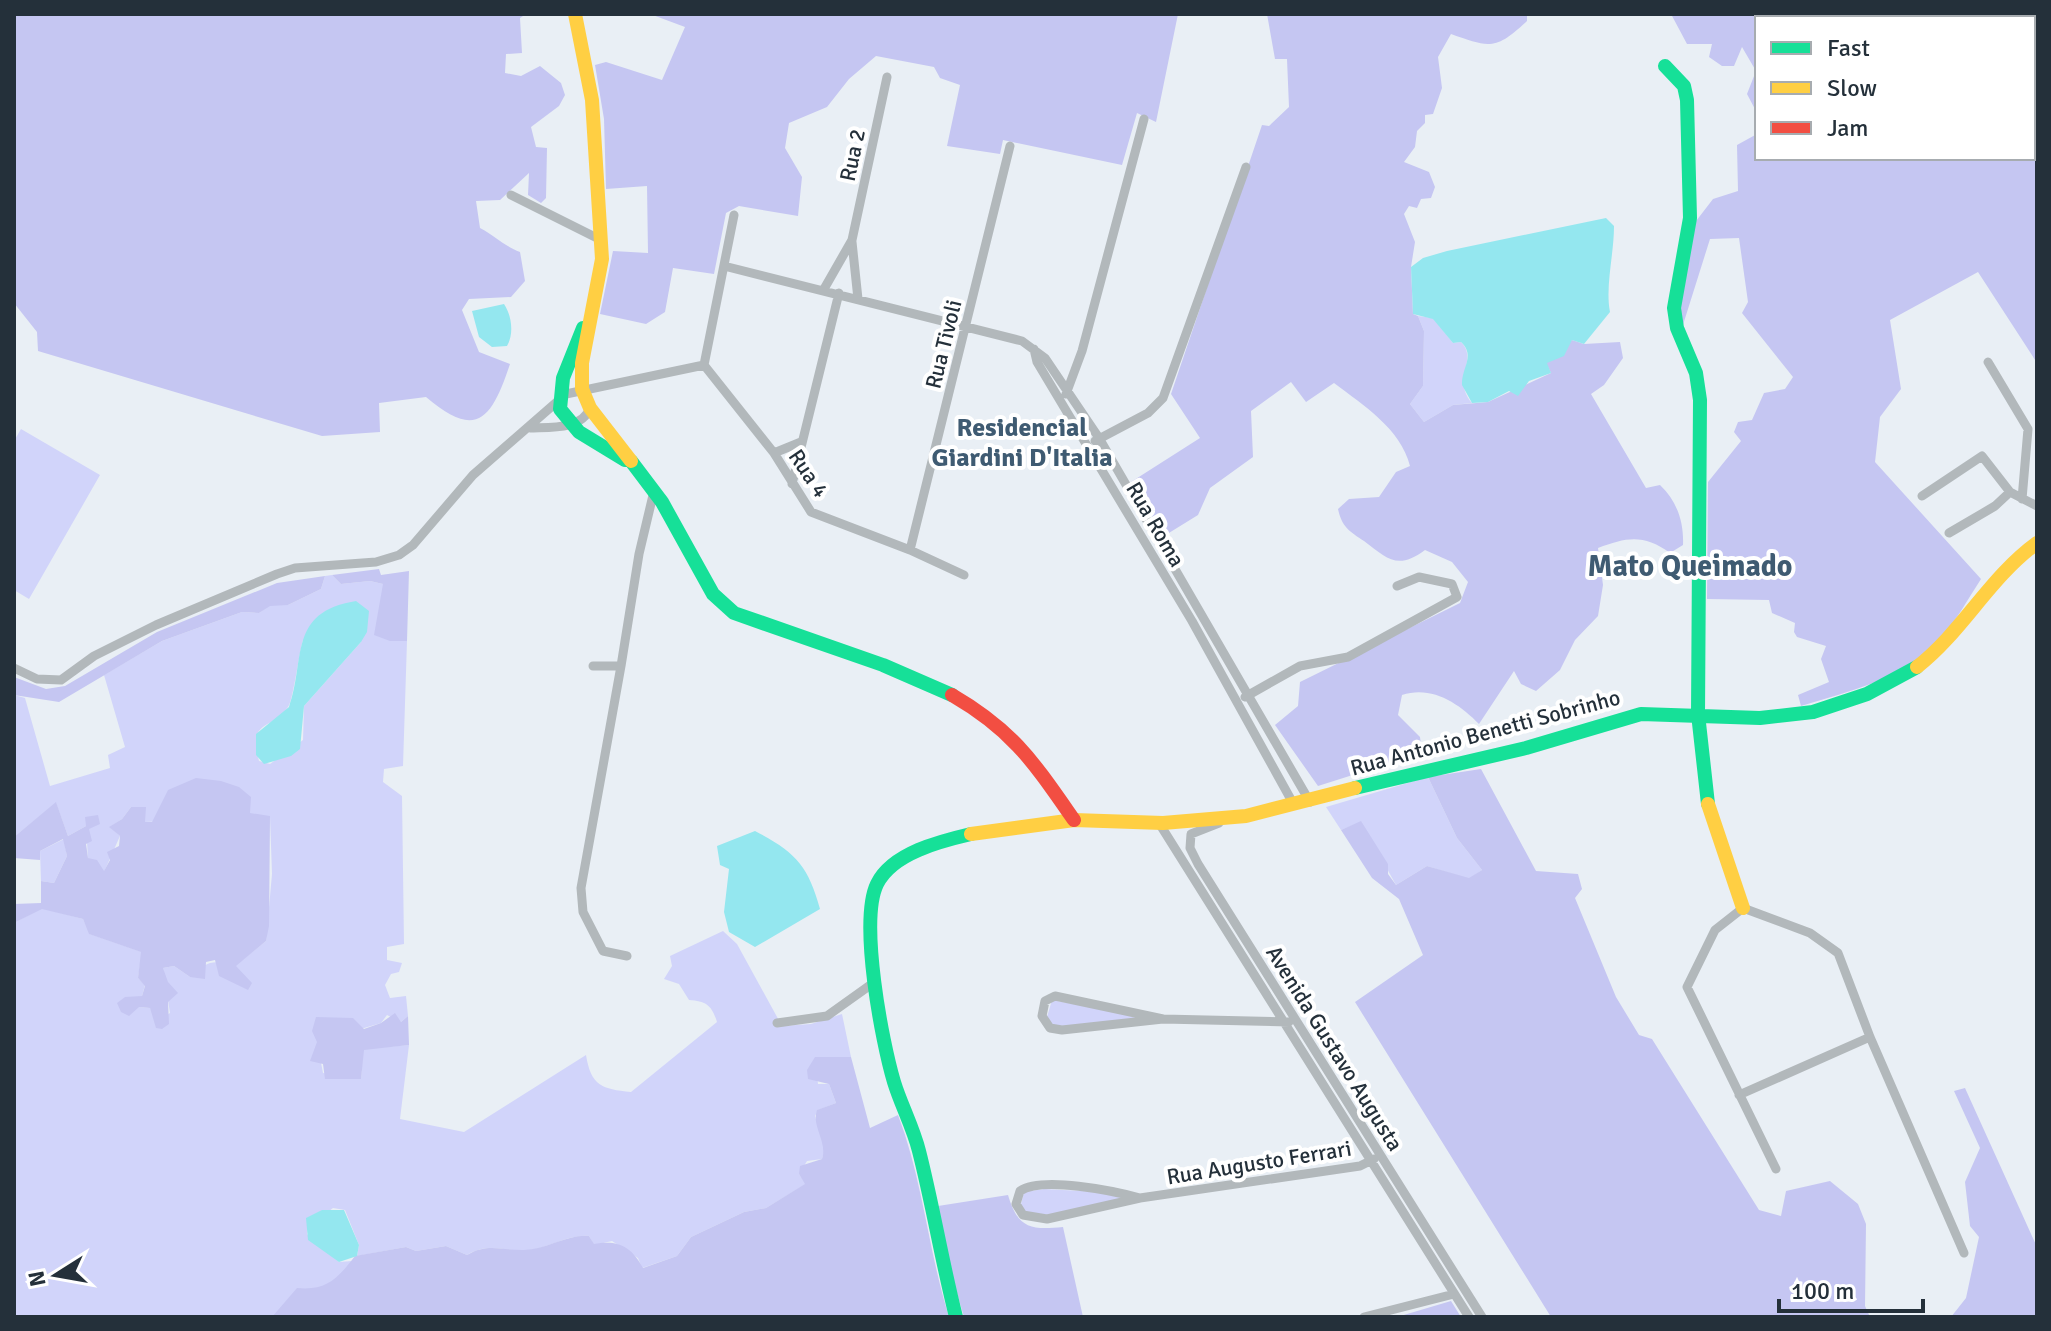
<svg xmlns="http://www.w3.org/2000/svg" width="2051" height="1331" font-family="Signika,sans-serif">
  <rect width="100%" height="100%" fill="#e9eff5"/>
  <path fill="#d1d4fa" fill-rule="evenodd" d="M 1418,316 L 1433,318 L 1453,343 L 1461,342 C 1479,360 1451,379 1472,403 L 1453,405 L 1424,422 L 1410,404 L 1423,386 L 1424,331 Z
    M 21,429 L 100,475 L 29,599 L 14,590 L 14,441 Z
    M 332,575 L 341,584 L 370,581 L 383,584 L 390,641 L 407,641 L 403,766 L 384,769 L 383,782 L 402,796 L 404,944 L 387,947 L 387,960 L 402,963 L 399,972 L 391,974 L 385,985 L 390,998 L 406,996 L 408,1016 L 401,1022 L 387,1015 L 381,1023 L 317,1042 L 323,1073 L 361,1079 L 363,1049 L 409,1045 L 400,1119 L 464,1132 L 586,1055 C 591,1086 602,1089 631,1092 L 717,1022 C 712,1006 707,1001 689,1000 L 679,984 L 664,979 L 672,966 L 670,956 L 723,931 L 737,944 L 782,1026 L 811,1024 L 842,1014 L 851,1057 L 815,1057 L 818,1084 L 829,1084 L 836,1103 L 818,1110 L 815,1116 L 825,1149 L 822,1159 L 807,1161 L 799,1174 L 806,1184 L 766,1208 L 744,1212 L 691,1237 L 677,1256 L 642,1268 L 638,1258 L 612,1241 L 594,1245 L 589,1236 C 567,1234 544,1251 522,1251 C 501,1250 487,1243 467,1255 L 446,1246 L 416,1251 L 406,1247 L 357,1256 L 359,1245 L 345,1210 L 333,1208 L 308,1227 L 307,1234 L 339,1262 L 352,1261 L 335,1282 L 313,1290 L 272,1317 L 14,1317 L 14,923 L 42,908 L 83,919 L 90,934 L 142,952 L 138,978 L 145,985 L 142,996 L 135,999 L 139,1007 L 150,1008 L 157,1021 L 170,1013 L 163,968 L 174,966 L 190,977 C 207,961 213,959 235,966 L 266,941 L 272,874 L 270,817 L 145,822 L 131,807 L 122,819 L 110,827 L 120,836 L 104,872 L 88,858 L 86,826 L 68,836 L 56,803 L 14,837 L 14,695 L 25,698 L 50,786 L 110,768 L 108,755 L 125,747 L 104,675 L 162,641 L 242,612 L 259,613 L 270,605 L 288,605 L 321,589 L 325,576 ZM 303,640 L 361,642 L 304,706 L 303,740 L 270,764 L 259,761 C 248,718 270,732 288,707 C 293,701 299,653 303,640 Z
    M 1428,777 L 1457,838 L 1482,870 L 1469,879 L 1427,866 L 1396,885 L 1361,822 L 1341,830 L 1326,807 Z
    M 64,839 L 67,856 L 54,883 L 41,881 L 40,851 Z
    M 1052,1000 L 1145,1017 L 1073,1027 L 1052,1025 L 1047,1017 Z
    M 1044,1189 L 1101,1192 L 1127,1198 L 1050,1215 L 1023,1212 L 1020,1208 L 1024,1192 Z"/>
  <path fill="#c5c6f2" d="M 14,14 L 526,14 L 520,18 L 522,53 L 506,54 L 505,73 L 521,76 L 540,66 L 561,83 L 565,95 L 559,106 L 531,127 L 536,147 L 547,148 L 546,198 L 541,203 L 528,195 L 529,173 L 500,200 L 476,201 L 480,228 C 495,236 504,246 520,252 L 525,281 L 511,297 L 469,299 L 462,310 L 479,352 L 510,364 C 492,418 477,441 426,397 L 379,403 L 380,432 L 322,436 L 38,351 L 37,332 L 14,303 Z
    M 650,14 L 1178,14 L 1156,122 L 1137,113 L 1122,165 L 1003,140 L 1000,154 L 947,146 L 960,85 L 940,78 L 934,67 L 876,56 L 849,79 L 827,107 L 789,123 L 785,148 L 802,177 L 798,216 L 739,206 L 726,213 L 714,274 L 673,268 L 665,312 L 646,324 L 600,314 L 613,251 L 648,253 L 647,186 L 606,189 L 604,119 L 595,65 L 606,62 L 662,80 L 685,27 Z
    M 1267,14 L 1527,14 L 1527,21 C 1496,50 1490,48 1451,34 L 1438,57 L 1442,88 L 1433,114 L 1425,115 L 1425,123 L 1417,131 L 1415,147 L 1404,162 L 1429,172 L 1435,187 L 1431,198 L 1421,199 L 1417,208 L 1409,206 L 1404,214 L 1415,242 L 1411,267 L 1413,314 L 1418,316 L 1424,331 L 1423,386 L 1410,404 L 1424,422 L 1453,405 L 1488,402 L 1551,373 L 1546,363 L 1572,340 L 1584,344 L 1620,342 L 1623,358 L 1604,385 L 1591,394 L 1646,488 L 1660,485 C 1677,501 1684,522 1683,545 L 1670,553 C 1644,534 1627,537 1598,548 L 1603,585 L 1598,616 L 1575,640 L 1560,670 L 1536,691 L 1521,684 L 1514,671 L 1479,724 C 1459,703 1431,685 1402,695 L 1398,715 L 1420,737 L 1422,753 L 1318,786 L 1275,725 L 1298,706 L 1300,682 L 1460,603 L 1468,582 L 1452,562 L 1425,550 C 1397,571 1387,558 1364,541 C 1349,531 1342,527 1338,509 L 1349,499 L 1379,497 L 1396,472 L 1410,466 C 1400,428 1364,406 1334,383 L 1306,402 L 1291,382 L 1251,411 L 1253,457 L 1210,488 L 1198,515 L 1164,536 L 1131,482 L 1200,438 L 1171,394 L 1262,125 L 1269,126 L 1289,107 L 1287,59 L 1275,59 Z
    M 1671,14 L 2037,14 L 2037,363 L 1978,272 L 1890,320 L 1901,389 L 1880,417 L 1875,462 L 1981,579 C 1968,599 1955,623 1939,640 C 1902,680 1850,691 1801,706 L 1798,695 L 1829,682 L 1821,659 L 1826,646 L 1797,637 L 1794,632 L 1795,623 L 1772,613 L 1769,600 L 1707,599 L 1708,482 L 1741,441 L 1734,432 L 1738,422 L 1752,420 L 1764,393 L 1785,389 L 1793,377 L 1742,313 L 1748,302 L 1739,238 L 1710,239 L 1682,328 L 1676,317 L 1693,225 L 1713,199 L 1738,191 L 1737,145 L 1757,134 L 1757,158 L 2033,158 L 2033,18 L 1757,18 L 1757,113 L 1747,94 L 1756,71 L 1742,47 L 1734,66 L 1722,66 L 1709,57 L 1712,44 L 1687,44 Z
    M 379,569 L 381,575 L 409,571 L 407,641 L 390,641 L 374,635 L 383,584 L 370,581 L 341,584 L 332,575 Z
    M 325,576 L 321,589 L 288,605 L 270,606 L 259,613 L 242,612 L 162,641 L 59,702 L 14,695 L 14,677 L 46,689 L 65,686 L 157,632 L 277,583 Z
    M 1481,769 L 1536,871 L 1578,874 L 1582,889 L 1575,898 L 1616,997 L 1639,1035 L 1652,1039 L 1759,1210 L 1781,1216 L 1786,1191 L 1830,1181 L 1858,1204 L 1866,1224 L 1865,1306 L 1870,1317 L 1551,1317 L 1355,1002 L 1423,955 L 1399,899 L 1372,878 L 1341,830 L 1361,821 L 1388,864 L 1388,874 L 1396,885 L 1427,866 L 1469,878 L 1482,870 L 1457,838 L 1428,777 Z
    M 196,778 L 221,781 L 239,787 L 251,797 L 250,813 L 270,816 L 269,926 L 266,941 L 236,966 L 252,983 L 248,990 L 219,976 L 215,960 L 206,962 L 205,979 L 190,977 L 174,966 L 163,968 L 168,982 L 178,993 L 168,1002 L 169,1024 L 162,1029 L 156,1028 L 150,1008 L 139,1007 L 129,1016 L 121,1012 L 117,1003 L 125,997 L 142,996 L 145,986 L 138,978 L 141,952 L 89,934 L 83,919 L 42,909 L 14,923 L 14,904 L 41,903 L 41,881 L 54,883 L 67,856 L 63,839 L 40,851 L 40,860 L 14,858 L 14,837 L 56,802 L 68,836 L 86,826 L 85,817 L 98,815 L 100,824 L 89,829 L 92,841 L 86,844 L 88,858 L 97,860 L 104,871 L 110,860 L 107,852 L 119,846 L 120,836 L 109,827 L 122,819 L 131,807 L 146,807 L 145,822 L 152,822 L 168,790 Z
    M 395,1013 L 401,1022 L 408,1016 L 409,1045 L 364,1050 L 361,1079 L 325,1079 L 323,1064 L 310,1061 L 317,1042 L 312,1031 L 316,1017 L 353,1018 L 364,1029 L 381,1023 Z
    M 815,1057 L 851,1057 L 870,1128 L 898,1115 C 923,1180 928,1250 949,1317 L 272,1317 L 297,1288 C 327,1291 338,1278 355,1256 L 406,1247 L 416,1251 L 446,1246 L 467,1255 C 487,1243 501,1250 522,1250 C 544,1251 567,1234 589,1236 L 594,1244 C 618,1240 631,1246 643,1268 L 677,1256 L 691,1237 L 744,1212 L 766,1208 L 805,1184 L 799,1174 L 800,1166 L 822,1159 C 828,1142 811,1126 817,1110 L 836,1103 L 829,1084 L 808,1079 L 807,1070 Z
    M 1965,1088 L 2037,1247 L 2037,1317 L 1951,1317 L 1966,1298 L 1979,1237 L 1970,1226 L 1965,1182 L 1980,1148 L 1954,1091 Z
    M 1008,1195 C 1018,1229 1031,1230 1063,1227 L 1083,1317 L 964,1317 L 947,1259 L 938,1206 Z
    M 1451,1301 L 1461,1317 L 1397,1317 Z"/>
  <path fill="#94e7ef" d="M 1606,218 L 1614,226 C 1614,255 1605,286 1610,312 L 1584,344 L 1572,340 L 1564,356 L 1547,363 L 1551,373 L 1529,381 L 1518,396 L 1509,391 L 1488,402 L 1472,403 L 1462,385 C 1461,368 1476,356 1461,342 L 1453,343 L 1433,319 L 1413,314 L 1411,267 L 1423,258 L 1447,251 Z
    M 504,304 C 512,316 514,334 507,346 L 492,347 L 479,337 L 472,311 Z
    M 356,601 L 369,611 L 367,632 L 361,642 L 304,706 L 300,749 L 291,756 L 264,764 L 256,755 L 256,734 L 289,707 C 306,660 287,612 356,601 Z
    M 755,831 C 795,852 808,865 820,909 L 755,947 L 729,932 L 724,912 L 729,869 L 720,865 L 717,846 Z
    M 322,1210 L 344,1210 L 359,1245 L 357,1256 L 339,1262 L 308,1240 L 306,1218 Z"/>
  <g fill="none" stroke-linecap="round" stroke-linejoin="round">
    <path stroke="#b2b8bb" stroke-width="9" d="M 511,195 L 601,240
      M 852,242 L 858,299
      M 724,266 L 1022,341 L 1045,358 L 1099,438 L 1310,802
      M 824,289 L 852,240 L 887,77
      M 1034,349 L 1037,362 L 1192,621 L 1294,805
      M 1988,362 L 2028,429 L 2022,499
      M 704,365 L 774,453 L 811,512 L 910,550 L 964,575
      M 704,365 L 734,215
      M 1066,394 L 1082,351 L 1144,119
      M 530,428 C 549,427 582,430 590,408
      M 1095,441 L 1148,413 L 1163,398 L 1246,167
      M 774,453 L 801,442
      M 792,484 L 839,293
      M 1922,496 L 1982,456 L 2010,492 L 2037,506
      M 1949,533 L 1995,506 L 2010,492
      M 910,550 L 1010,146
      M 593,666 L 621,666 L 639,554 L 654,491
      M 621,666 L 581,888 L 583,912 L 603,951 L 627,956
      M 14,668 L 37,679 L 61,680 L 94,656 L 156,625 L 277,574 L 295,568 L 376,562 L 399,555 L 413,545 L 473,475 L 566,394 L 704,365
      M 1245,697 L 1300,666 L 1348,657 L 1457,597 L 1452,584 L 1419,577 L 1397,586
      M 1159,823 L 1469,1317
      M 1219,823 L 1191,834 L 1190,848 L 1198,864 L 1482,1317
      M 1163,1019 L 1055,996 L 1045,1001 L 1042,1016 L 1050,1028 L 1062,1030 L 1163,1019 L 1289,1022
      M 777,1023 L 827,1016 L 876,981
      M 1739,1095 L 1870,1037
      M 1776,1169 L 1687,987 L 1715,930 L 1743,908 L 1810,933 L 1838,953 L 1870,1037 L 1964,1253
      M 1140,1198 C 1114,1191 1042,1176 1020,1191 L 1016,1204 L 1023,1215 L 1047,1219 L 1140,1198 L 1360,1166 L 1374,1159
      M 1364,1317 L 1454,1294"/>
    <path stroke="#16e098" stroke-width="14" d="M 1665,66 L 1684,86 L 1687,100 L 1690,218 L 1674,308 L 1677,328 L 1696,373 L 1700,400 L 1698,714 L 1708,804
      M 583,328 L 563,378 L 560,409 L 579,432 L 625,460
      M 631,461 L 662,502 L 713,594 L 734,613 L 883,665 L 952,695
      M 1355,788 L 1526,748 L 1641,714 L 1760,718 L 1813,712 L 1867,694 L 1917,667
      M 956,1317 C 942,1262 933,1206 919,1151 C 913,1127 901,1105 894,1082 C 882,1042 859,921 877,884 C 892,853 941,841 971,834"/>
    <path stroke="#ffcf43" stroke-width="14" d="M 575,14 L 592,100 L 602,259 L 582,363 L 582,389 L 590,408 L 631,461
      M 1917,667 C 1963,631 1989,578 2037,543
      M 1708,804 L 1743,908
      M 971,834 L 1074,820 L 1163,823 L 1246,816 L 1355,788"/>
    <path stroke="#f24e42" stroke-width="14" d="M 952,695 C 1014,731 1034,763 1074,820"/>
  </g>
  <g text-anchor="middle" stroke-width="8" stroke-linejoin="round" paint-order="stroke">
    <g font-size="22" fill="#24303a" stroke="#fff">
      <text transform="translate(852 155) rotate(-78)" y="8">Rua 2</text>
      <text transform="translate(943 344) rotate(-76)" y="8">Rua Tivoli</text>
      <text transform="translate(809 473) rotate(56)" y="8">Rua 4</text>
      <text transform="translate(1156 524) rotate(60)" y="8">Rua Roma</text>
      <text transform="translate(1485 732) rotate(-15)" y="8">Rua Antonio Benetti Sobrinho</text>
      <text transform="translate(1335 1048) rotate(58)" y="8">Avenida Gustavo Augusta</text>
      <text transform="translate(1259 1162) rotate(-9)" y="8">Rua Augusto Ferrari</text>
    </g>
    <g font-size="26" font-weight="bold" fill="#3f5b72" stroke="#fff">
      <text x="1022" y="436">Residencial<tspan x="1022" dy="30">Giardini D'Italia</tspan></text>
    </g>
    <g font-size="30" font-weight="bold" fill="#3f5b72" stroke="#fff">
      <text x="1690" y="576">Mato Queimado</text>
    </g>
  </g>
  <rect width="2051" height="1331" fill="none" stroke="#24303a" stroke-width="32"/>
  <rect x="1755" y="16" width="280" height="144" fill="#ffffff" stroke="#a7acb0" stroke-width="2"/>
  <rect x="1771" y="42" width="40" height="12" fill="#16e098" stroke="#a7acb0" stroke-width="2"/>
  <text x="1827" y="56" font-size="24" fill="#24303a">Fast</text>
  <rect x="1771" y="82" width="40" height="12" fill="#ffcf43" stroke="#a7acb0" stroke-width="2"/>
  <text x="1827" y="96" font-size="24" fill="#24303a">Slow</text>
  <rect x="1771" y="122" width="40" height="12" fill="#f24e42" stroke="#a7acb0" stroke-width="2"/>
  <text x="1827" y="136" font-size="24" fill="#24303a">Jam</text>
  <g transform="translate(56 1275) rotate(259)" stroke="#ffffff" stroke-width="6" paint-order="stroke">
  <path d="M0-6L14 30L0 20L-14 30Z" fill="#24303a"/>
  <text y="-12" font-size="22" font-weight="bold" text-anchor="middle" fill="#24303a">N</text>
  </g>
  <path d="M1779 1299v12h144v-12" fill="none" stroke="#24303a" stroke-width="4"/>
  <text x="1791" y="1299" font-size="24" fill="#24303a" stroke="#ffffff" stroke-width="6" paint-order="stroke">100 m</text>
</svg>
